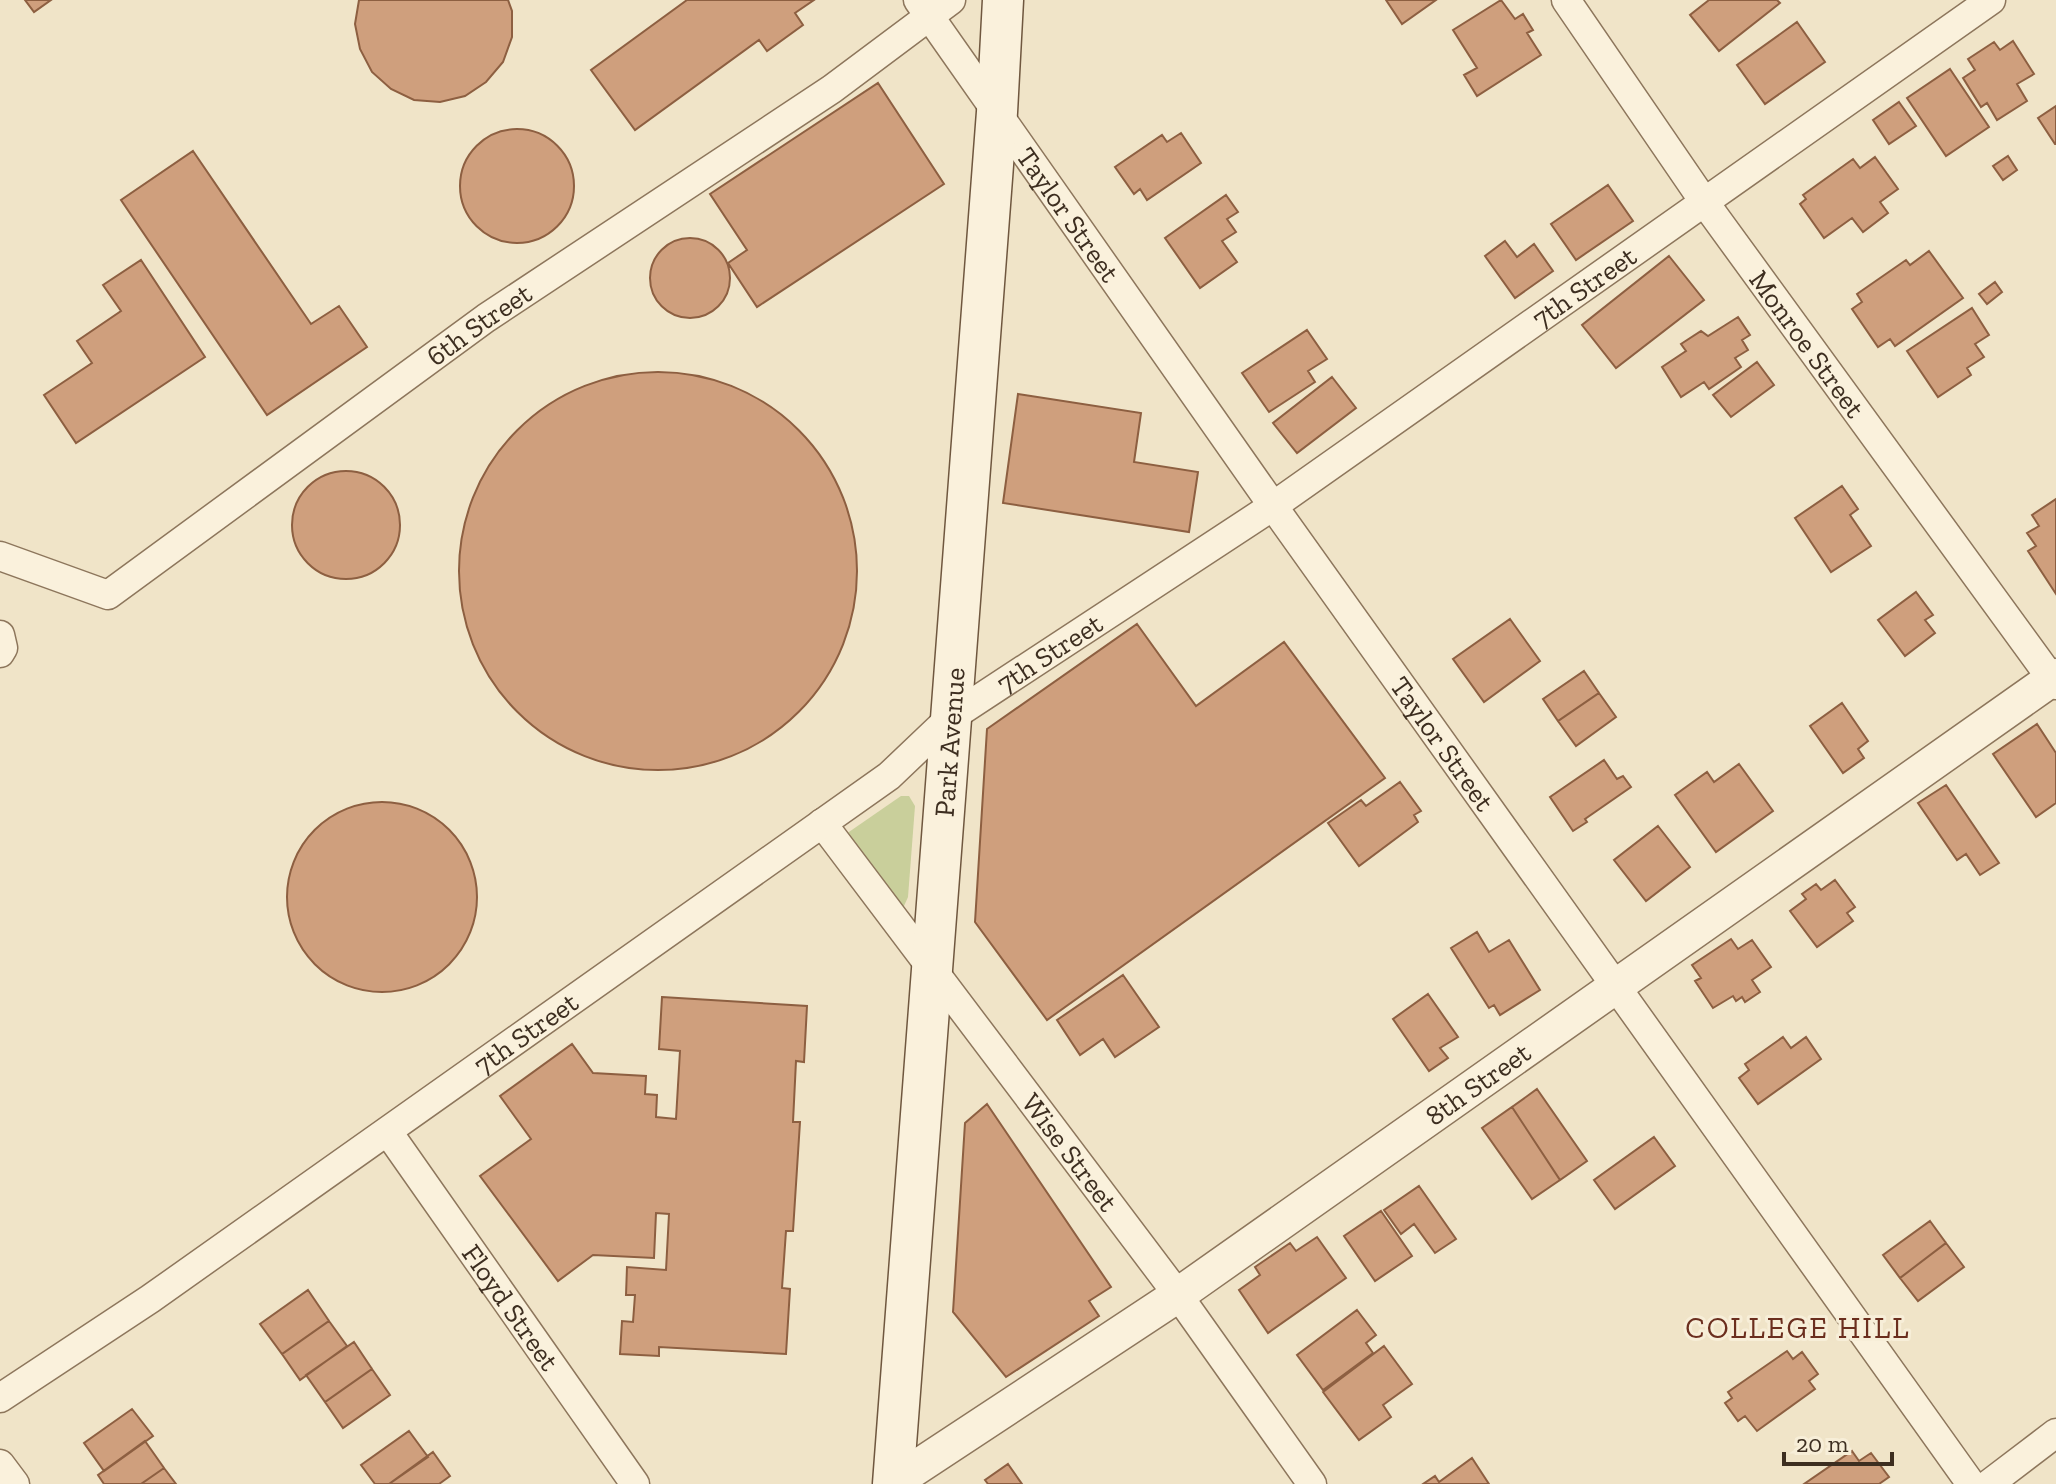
<svg xmlns="http://www.w3.org/2000/svg" width="2056" height="1484" font-family="'Zilla Slab',serif">
  <rect width="100%" height="100%" fill="#f0e4c8"/>
  <path fill="#c9cf9b" d="M 901,796 L 909,796 L 915,806 L 908,897 L 904,906 L 900,906 L 846,834 Z"/>
  <path fill="#cf9f7d" stroke="#8d5f41" stroke-width="2" d="M 25,0 L 51,0 L 34,12 Z
    M 359,0 L 508,0 L 512,11 L 512,37 L 503,62 L 486,82 L 465,96 L 440,102 L 414,100 L 391,89 L 372,72 L 360,49 L 355,24 Z
    M 687,0 L 814,0 L 795,13 L 803,25 L 767,51 L 759,40 L 635,130 L 591,70 Z
    M 1386,0 L 1436,0 L 1402,24 Z
    M 1501,0 L 1515,19 L 1523,14 L 1533,30 L 1527,33 L 1541,55 L 1477,96 L 1464,75 L 1477,68 L 1453,30 Z
    M 1709,0 L 1777,0 L 1780,3 L 1719,51 L 1690,15 Z
    M 1797,22 L 1825,62 L 1765,104 L 1737,65 Z
    M 2013,41 L 2034,74 L 2017,84 L 2027,101 L 1997,120 L 1987,103 L 1981,107 L 1963,78 L 1975,70 L 1968,59 L 1994,42 L 2000,50 Z
    M 1950,69 L 1989,127 L 1946,156 L 1907,98 Z
    M 878,83 L 944,184 L 757,307 L 728,263 L 747,250 L 710,194 Z
    M 1899,102 L 1916,126 L 1889,144 L 1873,120 Z
    M 2056,106 L 2056,144 L 2055,144 L 2038,118 Z
    M460 186a57 57 0 1 1 114 0a57 57 0 1 1-114 0Z
    M 1181,133 L 1201,163 L 1147,200 L 1140,189 L 1134,194 L 1115,167 L 1162,135 L 1167,142 Z
    M 193,151 L 311,324 L 339,306 L 367,347 L 267,415 L 121,200 Z
    M 2008,156 L 2017,170 L 2003,180 L 1993,166 Z
    M 1875,157 L 1898,189 L 1880,202 L 1888,213 L 1863,232 L 1852,218 L 1824,238 L 1800,204 L 1806,199 L 1803,195 L 1853,159 L 1860,168 Z
    M 1608,185 L 1633,221 L 1576,260 L 1551,224 Z
    M 1226,195 L 1238,212 L 1227,219 L 1236,232 L 1222,241 L 1237,262 L 1200,288 L 1165,238 Z
    M650 278a40 40 0 1 1 80 0a40 40 0 1 1-80 0Z
    M 1505,241 L 1517,257 L 1534,244 L 1553,271 L 1515,298 L 1485,256 Z
    M 1929,251 L 1963,298 L 1895,346 L 1890,339 L 1878,347 L 1852,309 L 1862,302 L 1857,294 L 1906,260 L 1910,265 Z
    M 1669,256 L 1704,300 L 1616,368 L 1582,325 Z
    M 141,260 L 205,357 L 76,443 L 44,395 L 92,363 L 77,341 L 121,311 L 103,285 Z
    M 1995,282 L 2002,292 L 1987,304 L 1979,294 Z
    M 1972,308 L 1989,335 L 1975,344 L 1984,357 L 1967,368 L 1971,375 L 1938,397 L 1907,351 Z
    M 1738,317 L 1750,335 L 1742,340 L 1748,350 L 1735,358 L 1741,367 L 1709,389 L 1704,382 L 1681,397 L 1662,367 L 1686,351 L 1681,344 L 1701,331 L 1708,336 Z
    M 1307,330 L 1327,359 L 1308,371 L 1315,382 L 1269,412 L 1242,373 Z
    M 1757,362 L 1774,385 L 1731,417 L 1713,395 Z
    M459 571a199 199 0 1 1 398 0a199 199 0 1 1-398 0Z
    M 1332,377 L 1356,408 L 1297,453 L 1273,423 Z
    M 1018,394 L 1141,413 L 1134,462 L 1198,472 L 1189,532 L 1003,503 Z
    M292 525a54 54 0 1 1 108 0a54 54 0 1 1-108 0Z
    M 1842,486 L 1858,509 L 1850,515 L 1871,546 L 1831,572 L 1795,518 Z
    M 2056,499 L 2056,594 L 2028,551 L 2036,546 L 2027,533 L 2039,526 L 2032,515 Z
    M 1916,592 L 1933,615 L 1925,620 L 1935,633 L 1905,656 L 1878,620 Z
    M 1510,619 L 1540,661 L 1484,702 L 1453,659 Z
    M 1137,624 L 1196,706 L 1284,642 L 1385,778 L 1047,1020 L 975,922 L 987,729 Z
    M 1584,671 L 1599,693 L 1558,721 L 1543,699 Z
    M 1599,693 L 1616,717 L 1576,746 L 1558,721 Z
    M 1842,703 L 1868,741 L 1858,749 L 1864,758 L 1843,773 L 1810,726 Z
    M 2037,724 L 2056,753 L 2056,803 L 2036,817 L 1993,754 Z
    M 1604,760 L 1617,779 L 1623,776 L 1631,787 L 1585,819 L 1587,822 L 1573,831 L 1550,797 Z
    M 1739,764 L 1773,811 L 1716,852 L 1675,795 L 1707,772 L 1714,782 Z
    M 1400,782 L 1421,811 L 1414,815 L 1418,822 L 1359,866 L 1328,823 L 1361,800 L 1366,806 Z
    M 1946,785 L 1999,863 L 1980,875 L 1966,854 L 1957,860 L 1918,803 Z
    M287 897a95 95 0 1 1 190 0a95 95 0 1 1-190 0Z
    M 1658,826 L 1690,867 L 1646,901 L 1614,860 Z
    M 1835,880 L 1855,907 L 1847,913 L 1853,921 L 1817,947 L 1790,911 L 1806,899 L 1802,894 L 1816,884 L 1821,890 Z
    M 1477,932 L 1489,952 L 1509,940 L 1540,990 L 1500,1015 L 1494,1005 L 1489,1008 L 1451,948 Z
    M 1731,939 L 1738,949 L 1752,940 L 1771,967 L 1752,980 L 1760,992 L 1745,1002 L 1742,997 L 1736,1001 L 1733,996 L 1713,1008 L 1695,981 L 1701,978 L 1692,965 Z
    M 1123,975 L 1159,1027 L 1115,1057 L 1103,1039 L 1080,1055 L 1057,1020 Z
    M 1428,994 L 1458,1037 L 1440,1048 L 1448,1058 L 1429,1071 L 1393,1019 Z
    M 662,997 L 807,1006 L 804,1062 L 796,1061 L 793,1122 L 800,1122 L 793,1231 L 786,1231 L 782,1288 L 790,1289 L 786,1354 L 659,1347 L 659,1356 L 620,1354 L 622,1321 L 633,1322 L 635,1295 L 626,1295 L 627,1267 L 666,1270 L 669,1214 L 656,1213 L 654,1258 L 593,1255 L 558,1281 L 480,1176 L 531,1139 L 500,1096 L 572,1044 L 593,1073 L 646,1076 L 645,1094 L 657,1095 L 656,1117 L 676,1119 L 680,1051 L 659,1049 Z
    M 1783,1037 L 1791,1048 L 1806,1037 L 1821,1059 L 1758,1104 L 1739,1078 L 1749,1070 L 1745,1064 Z
    M 1537,1089 L 1587,1161 L 1560,1180 L 1512,1107 Z
    M 987,1104 L 1111,1287 L 1089,1301 L 1099,1316 L 1006,1377 L 953,1312 L 965,1123 Z
    M 1512,1107 L 1560,1180 L 1532,1199 L 1482,1128 Z
    M 1654,1137 L 1675,1166 L 1615,1209 L 1594,1180 Z
    M 1419,1186 L 1456,1239 L 1435,1253 L 1414,1224 L 1401,1234 L 1384,1210 Z
    M 1381,1211 L 1412,1256 L 1375,1281 L 1344,1236 Z
    M 1930,1221 L 1946,1243 L 1900,1278 L 1883,1255 Z
    M 1317,1237 L 1346,1278 L 1268,1333 L 1239,1290 L 1260,1275 L 1255,1267 L 1290,1243 L 1296,1251 Z
    M 1946,1243 L 1964,1267 L 1918,1301 L 1900,1278 Z
    M 308,1290 L 329,1321 L 282,1354 L 260,1324 Z
    M 1357,1310 L 1376,1335 L 1366,1343 L 1373,1353 L 1323,1390 L 1297,1355 Z
    M 329,1321 L 347,1346 L 300,1380 L 282,1354 Z
    M 354,1342 L 372,1369 L 325,1402 L 306,1375 Z
    M 1384,1346 L 1412,1384 L 1383,1405 L 1391,1417 L 1359,1440 L 1323,1392 Z
    M 1787,1351 L 1793,1359 L 1802,1352 L 1818,1374 L 1809,1381 L 1815,1389 L 1757,1431 L 1745,1416 L 1738,1421 L 1725,1403 L 1732,1398 L 1728,1392 Z
    M 372,1369 L 390,1395 L 343,1428 L 325,1402 Z
    M 132,1409 L 153,1436 L 104,1471 L 84,1443 Z
    M 409,1431 L 428,1457 L 389,1484 L 375,1484 L 361,1465 Z
    M 145,1441 L 164,1468 L 141,1484 L 104,1484 L 98,1475 Z
    M 1852,1451 L 1859,1461 L 1871,1453 L 1889,1477 L 1879,1484 L 1804,1484 Z
    M 433,1452 L 450,1476 L 439,1484 L 389,1484 Z
    M 1472,1458 L 1489,1484 L 1423,1484 L 1435,1476 L 1439,1482 Z
    M 1008,1464 L 1022,1484 L 988,1484 L 985,1480 Z
    M 164,1468 L 176,1484 L 141,1484 Z"/>
  <g fill="none" stroke-linecap="round" stroke-linejoin="round">
    <defs>
      <g id="minor">
        <path id="s1" d="M 918,0 L 1273,506 L 1971,1484"/>
        <path id="s2" d="M 1566,0 L 1705,203 L 2056,685"/>
        <path id="s3" d="M 0,556 L 108,595 L 486,318 L 832,89 L 951,0"/>
        <path d="M 0,635 L 3,648 L 0,653"/>
        <path id="s4" d="M 822,823 L 1178,1295 L 1312,1484"/>
        <path id="s5" d="M 388,1132 L 635,1484"/>
        <path id="s6" d="M 0,1398 L 150,1299 L 889,776 L 950,718 L 1273,506 L 1991,0"/>
        <path d="M 0,1464 L 15,1484"/>
        <path d="M 1989,1484 L 2056,1433"/>
      </g>
      <g id="tertiary">
        <path id="s7" d="M 893,1483 L 1178,1295 L 2056,676"/>
      </g>
      <g id="secondary">
        <path id="s8" d="M 893,1484 L 997,112 L 1003,0"/>
      </g>
    </defs>
    <use href="#minor" stroke="#8d765c" stroke-width="31"/>
    <use href="#tertiary" stroke="#8d765c" stroke-width="37"/>
    <use href="#secondary" stroke="#6f573f" stroke-width="43"/>
    <use href="#minor" stroke="#faf1dc" stroke-width="28"/>
    <use href="#tertiary" stroke="#faf1dc" stroke-width="34"/>
    <use href="#secondary" stroke="#faf1dc" stroke-width="40"/>
  </g>
  <g text-anchor="middle" stroke-width="6" stroke-linejoin="round" paint-order="stroke">
    <g font-size="28" fill="#3d2e20" stroke="#f7eed8">
      <text dy="10" stroke="none"><textPath href="#s1" startOffset="262">Taylor Street</textPath></text>
      <text dy="10" stroke="none"><textPath href="#s6" startOffset="1936">7th Street</textPath></text>
      <text dy="10" stroke="none"><textPath href="#s3" startOffset="574">6th Street</textPath></text>
      <text dy="10" stroke="none"><textPath href="#s2" startOffset="420">Monroe Street</textPath></text>
      <text dy="10" stroke="none"><textPath href="#s6" startOffset="1288">7th Street</textPath></text>
      <text dy="10" stroke="none"><textPath href="#s8" startOffset="744">Park Avenue</textPath></text>
      <text dy="10" stroke="none"><textPath href="#s1" startOffset="910">Taylor Street</textPath></text>
      <text dy="10" stroke="none"><textPath href="#s6" startOffset="640">7th Street</textPath></text>
      <text dy="10" stroke="none"><textPath href="#s7" startOffset="708">8th Street</textPath></text>
      <text dy="10" stroke="none"><textPath href="#s4" startOffset="412">Wise Street</textPath></text>
      <text dy="10" stroke="none"><textPath href="#s5" startOffset="214">Floyd Street</textPath></text>
    </g>
    <g font-size="30" letter-spacing="2" fill="#6b2e1e" stroke="#f7eed8">
      <text x="1798" y="1338">COLLEGE HILL</text>
    </g>
  </g>
  <path d="M1784 1452v12h108v-12" fill="none" stroke="#3d2e20" stroke-width="4"/>
  <text x="1796" y="1452" font-size="24" fill="#3d2e20" stroke="#f7eed8" stroke-width="6" paint-order="stroke">20 m</text>
</svg>
